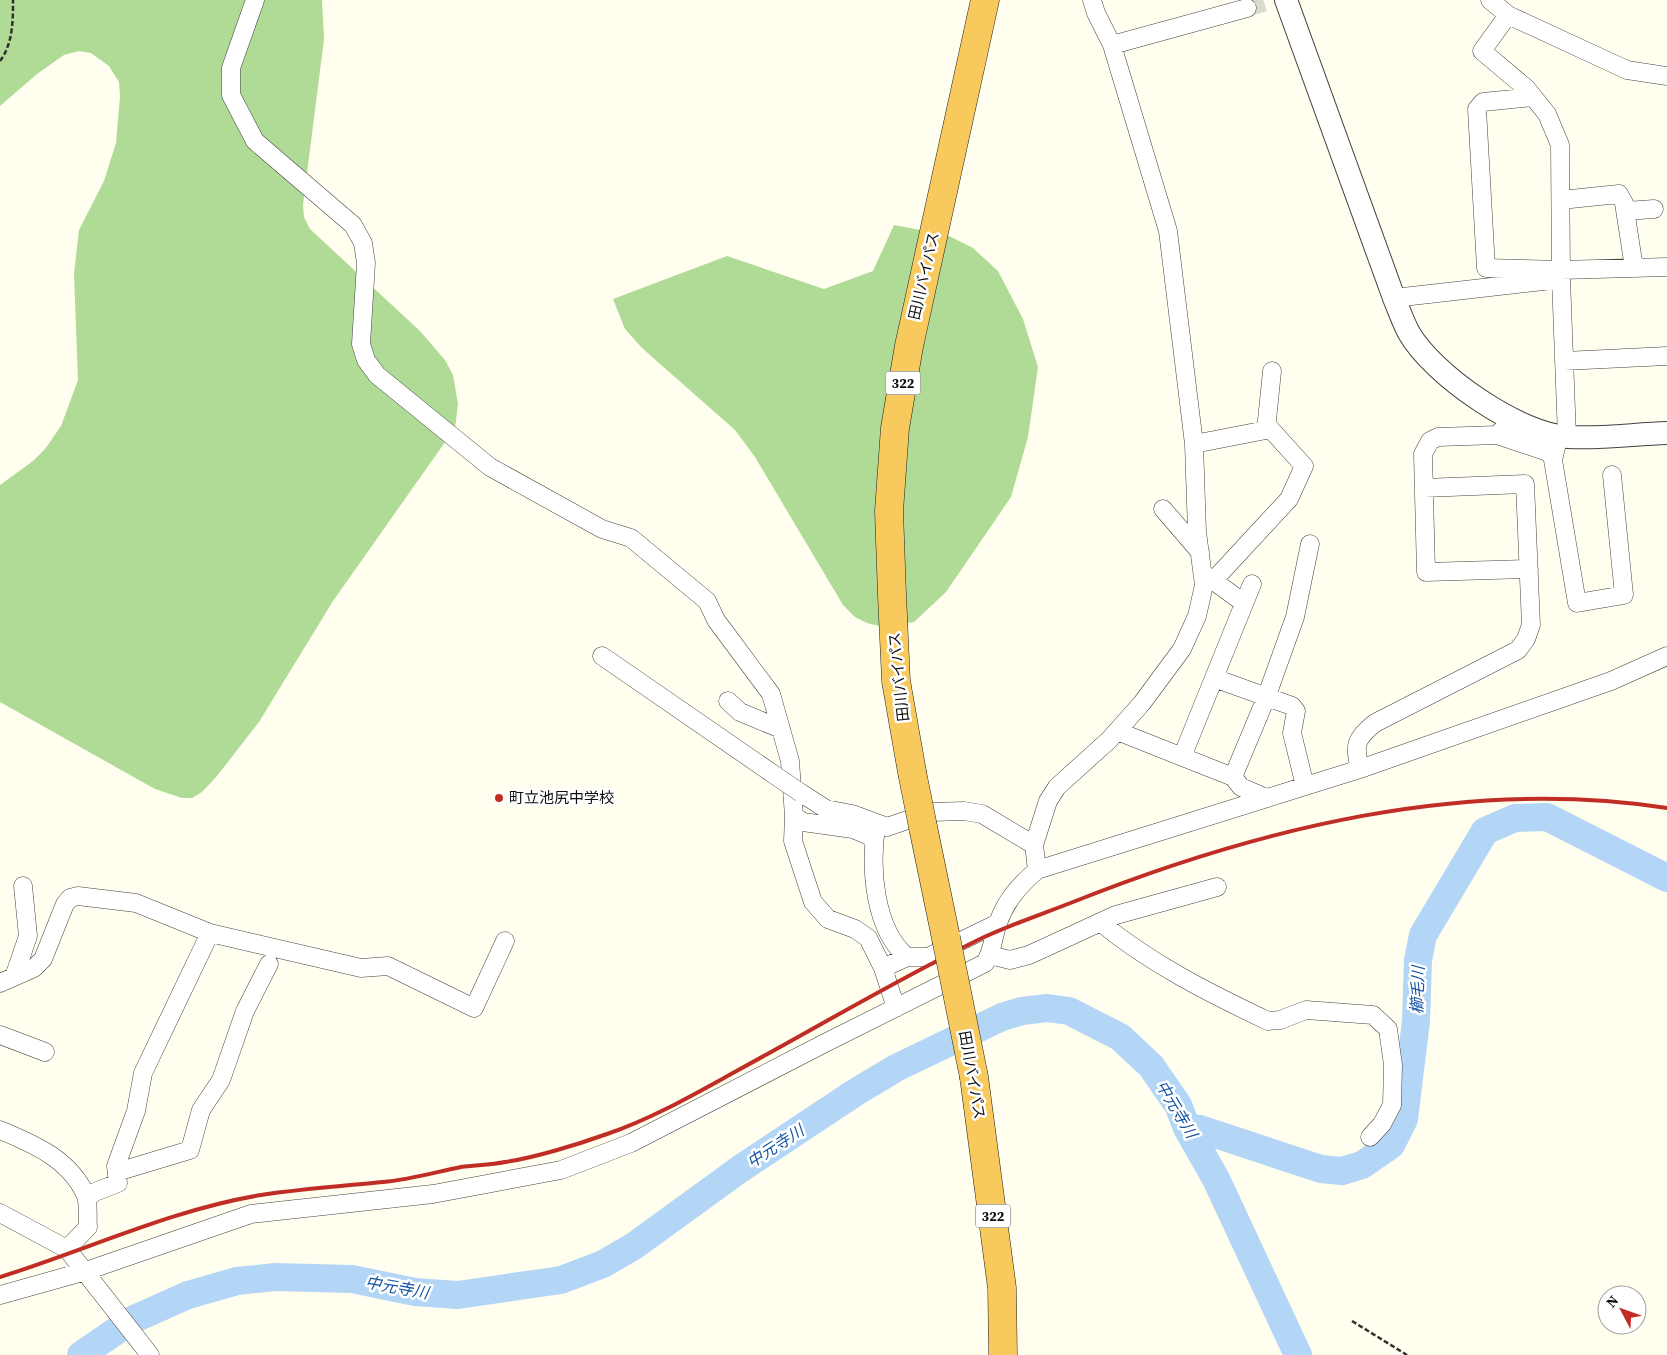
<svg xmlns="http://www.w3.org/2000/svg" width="1667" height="1355" font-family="'Source Serif 4','Noto Sans JP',serif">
  <rect width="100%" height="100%" fill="#fffeef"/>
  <path fill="#afdb97" d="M 0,0 L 322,0 L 324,39 L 303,205 L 304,217 L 310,229 L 420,331 L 445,360 L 453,375 L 458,404 L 455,428 L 333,601 L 259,722 L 217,776 L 202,792 L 192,798 L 182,798 L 155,789 L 0,702 L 0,485 L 33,461 L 45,449 L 61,426 L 78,380 L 74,274 L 79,230 L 104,181 L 116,143 L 120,97 L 119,82 L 109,66 L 91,53 L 79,51 L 64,55 L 37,74 L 0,106 Z
    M 894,225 L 947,235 L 973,248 L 998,271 L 1023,319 L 1038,367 L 1028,437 L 1011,497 L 946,592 L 914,622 L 899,624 L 879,626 L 867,623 L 855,617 L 843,605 L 755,457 L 735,430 L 642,348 L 625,329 L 613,299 L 727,256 L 824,289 L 873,271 Z"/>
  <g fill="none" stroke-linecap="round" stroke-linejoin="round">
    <path stroke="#b3d6f7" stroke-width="28" d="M 1187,1128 L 1200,1129 L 1321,1169 L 1342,1171 L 1362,1165 L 1391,1145 L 1404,1119 L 1416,1021 L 1418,960 L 1423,935 L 1485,831 L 1515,818 L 1547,817 L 1667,878
      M 81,1355 L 132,1320 L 188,1295 L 237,1281 L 275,1277 L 352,1279 L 415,1292 L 458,1295 L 561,1280 L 603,1264 L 634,1246 L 740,1169 L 856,1092 L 896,1068 L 1002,1017 L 1022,1011 L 1047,1008 L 1069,1011 L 1120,1037 L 1151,1066 L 1178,1105 L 1187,1128 L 1216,1179 L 1298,1355"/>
    <path stroke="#dbdacd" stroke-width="18" stroke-dasharray="18 9" stroke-linecap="butt" d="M 1247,8 L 1272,0"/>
    <defs>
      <path id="minor" d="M 255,0 L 231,68 L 231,95 L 255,141 L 353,225 L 363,243 L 366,263 L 361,344 L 366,360 L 377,375 L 490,467 L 602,529 L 631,538 L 707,601 L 716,620 L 771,694 L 790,761 L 794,816 L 803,822 L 853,829 L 874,838
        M 1490,0 L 1508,15 L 1627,70 L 1667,76
        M 1508,15 L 1482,51 L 1526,88 L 1547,114 L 1560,145 L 1561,279 L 1567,437
        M 1112,45 L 1247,8
        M 1533,97 L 1483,102 L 1477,109 L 1486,268 L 1561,270 L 1667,267
        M 1561,200 L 1619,194 L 1624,203 L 1634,268
        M 1626,211 L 1654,209
        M 1394,298 L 1561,279
        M 1564,361 L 1667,356
        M 1513,419 L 1497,435 L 1438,437 L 1430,441 L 1423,454 L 1426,572 L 1529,569
        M 1497,435 L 1554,454
        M 1559,435 L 1553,460 L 1577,603 L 1624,595 L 1612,475
        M 1194,444 L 1266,430 L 1272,371
        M 1163,509 L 1200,552
        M 1204,574 L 1244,603
        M 1213,581 L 1289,499 L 1304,466 L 1266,424
        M 602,656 L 776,776
        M 1214,678 L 1292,706 L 1296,711 L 1292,733 L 1305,786
        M 728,701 L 740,712 L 781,729
        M 1117,731 L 1233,777 L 1266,698 L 1295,617 L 1310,544
        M 1182,757 L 1252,584
        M 1360,769 C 1354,745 1355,739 1375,723 L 1518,650 L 1526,639 L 1531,625 L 1525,484 L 1424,488
        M 1233,777 L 1241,787 L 1266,798
        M 801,793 L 826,809 L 852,814 L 887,827 L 931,812 L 964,811 L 982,814 L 1034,845
        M 794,816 L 793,841 L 813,902 L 828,919 L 855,929 L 868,938 L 883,968 L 907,957
        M 876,827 C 870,868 874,929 907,957 L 928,957 L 998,923
        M 1037,870 L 1034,845 L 1048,801 L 1057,787 L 1109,740 L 1142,703 L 1182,649 L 1197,616 L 1204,585 L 1197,532 L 1194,444 L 1168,231 L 1112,45 L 1096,13 L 1092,0
        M 1100,922 C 1151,964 1209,993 1268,1021 L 1280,1020 L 1306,1010 L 1373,1015 L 1388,1029 L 1393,1065 L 1392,1105 L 1382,1124 L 1370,1137
        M 990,955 L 1010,960 L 1029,955 L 1116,915 L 1217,887
        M 883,968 L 896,1008
        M 14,977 L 28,936 L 23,886
        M 0,983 L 34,968 L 43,959 L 65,904 L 70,898 L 78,896 L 136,903 L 210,933
        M 0,1035 L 45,1052
        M 0,1130 C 34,1144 71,1160 86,1196 C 89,1205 87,1218 88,1227 L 67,1249
        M 117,1172 L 190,1150 L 201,1110 L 221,1080 L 245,1011 L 269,964
        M 87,1198 L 95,1192 L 118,1183 L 116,1166 L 136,1111 L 143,1073 L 210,933 L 361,968 L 388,966 L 474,1008 L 505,941
        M 0,1213 L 67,1249 L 150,1355
        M 0,1295 L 86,1271 L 251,1214 L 433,1194 L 561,1170 L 631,1143 L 825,1043 L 985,963 C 993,951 993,936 998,923 C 1006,900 1019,886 1037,870 L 1360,769 L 1611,681 L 1667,656"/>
      <path id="tertiary" d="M 1286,0 L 1394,298 C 1399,310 1403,322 1409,333 C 1433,375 1520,435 1568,437 C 1600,439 1635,434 1667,433"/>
      <path id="trunk" d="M 912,772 L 896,681 L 892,595 L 889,511 L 895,428 L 909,346 L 985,0
        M 923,827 L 946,938
        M 974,1077 L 1002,1288 L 1003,1355"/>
    </defs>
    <use href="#minor" stroke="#414141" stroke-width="19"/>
    <use href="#tertiary" stroke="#414141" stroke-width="24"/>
    <use href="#trunk" stroke="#1f1f1f" stroke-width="29"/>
    <path stroke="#303030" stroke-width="2.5" stroke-dasharray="5 2.5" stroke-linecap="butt" d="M 0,61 C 13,44 13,20 13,0
      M 1352,1321 L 1407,1355"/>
    <use href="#minor" stroke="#fff" stroke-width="18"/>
    <use href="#tertiary" stroke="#fff" stroke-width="22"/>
    <use href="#trunk" stroke="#f8ca5d" stroke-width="28"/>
    <path stroke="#c02d24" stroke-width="4" d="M 0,1277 C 87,1250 170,1210 261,1195 C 301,1189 342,1186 383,1182 C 409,1180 436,1172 461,1167 C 476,1165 491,1165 505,1162 C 534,1158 579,1144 607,1134 C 654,1118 698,1092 742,1068 C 819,1026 895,981 974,942 C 1006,926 1040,915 1073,902 C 1259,828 1465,777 1667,808"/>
    <defs>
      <path id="minor-bridge" d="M 776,776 L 801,793"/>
      <path id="trunk-bridge" d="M 912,772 L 923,827
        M 946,938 L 974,1077"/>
    </defs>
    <use href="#minor-bridge" stroke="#414141" stroke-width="19" stroke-linecap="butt"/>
    <use href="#trunk-bridge" stroke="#1f1f1f" stroke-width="29" stroke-linecap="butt"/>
    <use href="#minor-bridge" stroke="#fff" stroke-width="18"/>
    <use href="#trunk-bridge" stroke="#f8ca5d" stroke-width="28"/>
  </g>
  <circle fill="#c02d24" stroke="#fff" stroke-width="2" cx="499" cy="798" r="5"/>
  <g text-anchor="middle" stroke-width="5" stroke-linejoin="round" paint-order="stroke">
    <g fill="#fff" stroke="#565656" stroke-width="1">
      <rect x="885.5" y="371.5" width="35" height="23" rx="4"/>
      <rect x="975.5" y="1204.5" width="35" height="23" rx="4"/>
    </g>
    <g font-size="14" font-weight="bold" fill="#0e0e0e">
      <text x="903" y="388">322</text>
      <text x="993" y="1221">322</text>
    </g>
    <g font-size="15" fill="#0e0e0e" stroke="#fff">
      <text transform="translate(924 276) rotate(-77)" y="5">田川バイパス</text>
      <text transform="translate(899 677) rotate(-96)" y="5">田川バイパス</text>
      <text transform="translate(972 1075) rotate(80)" y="5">田川バイパス</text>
    </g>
    <g font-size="15" fill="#0e0e0e" stroke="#fff" text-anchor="start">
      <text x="509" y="803">町立池尻中学校</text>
    </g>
    <g font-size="16" font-style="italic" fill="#1556a2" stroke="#fff">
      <text transform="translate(1417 990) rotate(-88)" y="6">櫛毛川</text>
      <text transform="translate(1177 1109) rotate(59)" y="6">中元寺川</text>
      <text transform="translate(775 1146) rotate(-33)" y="6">中元寺川</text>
      <text transform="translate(397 1287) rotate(10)" y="6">中元寺川</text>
    </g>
  </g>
  <g transform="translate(1622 1310) rotate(311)"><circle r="24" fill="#ffffff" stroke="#9f9f9f"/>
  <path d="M0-4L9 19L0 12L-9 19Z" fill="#c02d24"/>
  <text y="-8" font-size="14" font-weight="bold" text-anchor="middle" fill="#0e0e0e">N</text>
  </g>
</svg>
